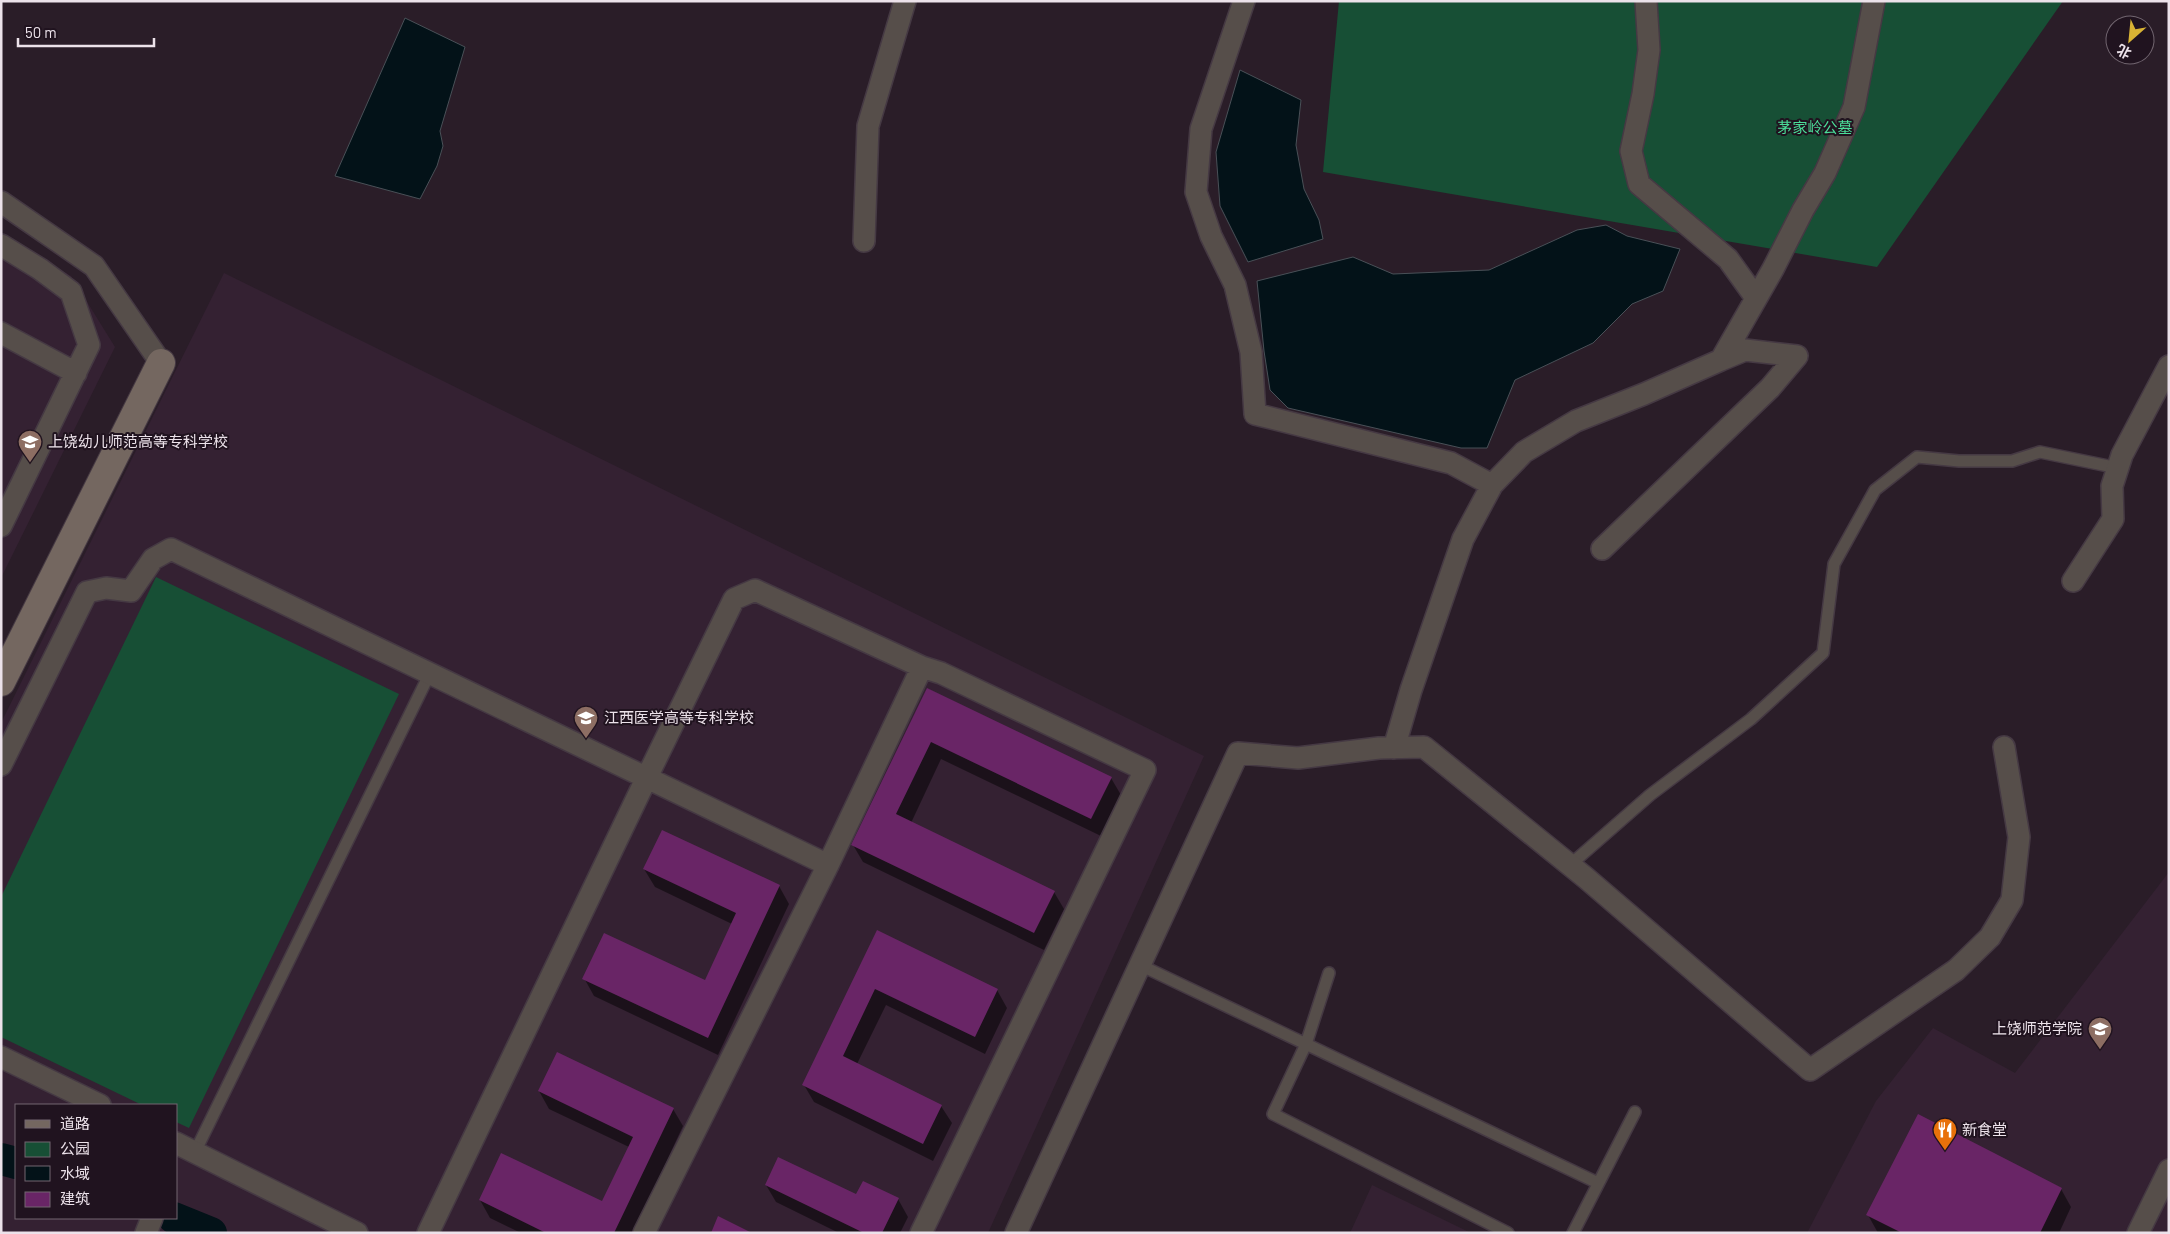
<svg xmlns="http://www.w3.org/2000/svg" width="2170" height="1234" font-family="Barlow,'Noto Sans SC',sans-serif">
  <rect width="100%" height="100%" fill="#2a1d28"/>
  <path fill="#342132" fill-rule="evenodd" d="M 1,234 L 71,276 L 115,347 L 1,578 Z
    M 224,273 L 1204,756 L 988,1233 L 1,1233 L 1,723 ZM 16,1105 L 176,1105 L 176,1218 L 16,1218 Z
    M 2169,872 L 2169,1233 L 1807,1233 L 1876,1101 L 1933,1028 L 2015,1073 Z
    M 1372,1185 L 1471,1233 L 1350,1233 Z"/>
  <path fill="#174f35" d="M 1339,1 L 2063,1 L 1877,267 L 1323,172 Z
    M 156,577 L 399,694 L 189,1128 L 176,1122 L 176,1105 L 142,1105 L 1,1037 L 1,897 Z"/>
  <path fill="#031218" stroke="#495057" d="M 405,18 L 465,47 L 440,131 L 443,146 L 437,166 L 420,199 L 335,176 Z
    M 1240,70 L 1301,100 L 1296,145 L 1304,189 L 1319,220 L 1323,239 L 1248,262 L 1220,206 L 1216,152 Z
    M 1606,225 L 1627,236 L 1680,249 L 1663,291 L 1632,304 L 1593,343 L 1515,380 L 1487,448 L 1461,448 L 1288,408 L 1270,390 L 1264,351 L 1257,281 L 1353,257 L 1393,274 L 1489,270 L 1577,230 Z"/>
  <path fill="#0007" d="M 928,689 L 1111,778 L 1121,795 L 1101,836 L 941,759 L 911,823 L 1054,892 L 1064,909 L 1044,950 L 863,862 L 853,845 Z
    M 644,869 L 779,886 L 789,904 L 718,1055 L 594,996 L 584,978 L 705,981 L 732,924 L 655,887 Z
    M 878,932 L 997,990 L 1007,1008 L 985,1054 L 886,1005 L 857,1064 L 941,1106 L 952,1123 L 933,1161 L 814,1102 L 804,1085 Z
    M 539,1091 L 673,1109 L 683,1126 L 633,1233 L 521,1233 L 490,1218 L 480,1200 L 602,1203 L 629,1147 L 549,1109 Z
    M 766,1185 L 898,1199 L 908,1217 L 900,1233 L 839,1233 L 776,1202 Z
    M 2061,1189 L 2071,1207 L 2059,1233 L 1878,1233 L 1868,1215 Z"/>
  <g fill="none" stroke-linecap="round" stroke-linejoin="round">
    <path stroke="#031218" stroke-width="32" d="M 1,1159 L 16,1163
      M 174,1218 L 211,1233"/>
  </g>
  <path fill="#692566" d="M 927,688 L 1112,777 L 1091,819 L 931,742 L 896,814 L 1055,891 L 1034,933 L 851,845 Z
    M 662,830 L 780,885 L 708,1038 L 582,979 L 604,933 L 705,980 L 736,913 L 643,869 Z
    M 877,930 L 998,989 L 975,1037 L 875,989 L 843,1056 L 942,1105 L 923,1144 L 802,1085 Z
    M 557,1052 L 674,1108 L 614,1233 L 546,1233 L 479,1200 L 501,1153 L 602,1201 L 633,1137 L 538,1091 Z
    M 1918,1114 L 2062,1188 L 2040,1233 L 1902,1233 L 1866,1215 Z
    M 778,1157 L 856,1194 L 863,1181 L 899,1198 L 882,1233 L 864,1233 L 765,1185 Z
    M 718,1216 L 752,1233 L 711,1233 Z"/>
  <g fill="none" stroke-linecap="round" stroke-linejoin="round">
    <defs>
      <path id="lane" d="M 1570,865 L 1650,795 L 1751,719 L 1823,653 L 1834,564 L 1875,490 L 1917,457 L 1959,461 L 2012,461 L 2040,452 L 2118,468
        M 1140,965 L 1598,1183
        M 1329,973 L 1306,1044 L 1273,1114 L 1508,1233
        M 195,1152 L 430,673
        M 1573,1233 L 1635,1112"/>
      <path id="street" d="M 1244,1 L 1201,129 L 1196,192 L 1211,236 L 1235,285 L 1251,352 L 1255,414 L 1451,463 L 1492,485
        M 1646,1 L 1649,50 L 1643,94 L 1631,151 L 1639,184 L 1728,259 L 1756,298
        M 1,202 L 94,266 L 161,363
        M 864,241 L 868,126 L 905,1
        M 1,245 L 40,269 L 71,292 L 89,345 L 1,526
        M 1,333 L 76,373
        M 1602,549 L 1770,388 L 1797,356 L 1745,350 L 1721,360
        M 2073,581 L 2113,519 L 2112,486 L 2122,455 L 2169,366
        M 1394,748 L 1411,690 L 1463,539 L 1492,485 L 1524,452 L 1576,421 L 1644,394 L 1721,360 L 1773,269 L 1803,210 L 1825,173 L 1854,107 L 1874,1
        M 1,765 L 87,592 L 106,588 L 131,591 L 153,559 L 171,549 L 828,865
        M 1,1057 L 100,1105
        M 176,1143 L 357,1233
        M 146,1233 L 152,1218
        M 428,1233 L 647,777 L 734,599 L 755,590 L 922,667 L 941,673 L 1145,770 L 921,1233
        M 644,1233 L 828,865 L 922,667
        M 1016,1233 L 1238,753 L 1298,758 L 1379,748 L 1424,747 L 1586,878 L 1810,1070 L 1956,970 L 1990,937 L 2012,900 L 2019,837 L 2004,747
        M 2138,1233 L 2169,1170"/>
      <path id="secondary" d="M 1,682 L 161,363"/>
    </defs>
    <use href="#lane" stroke="#453943" stroke-width="14"/>
    <use href="#street" stroke="#453943" stroke-width="24"/>
    <use href="#secondary" stroke="#453943" stroke-width="30"/>
    <use href="#lane" stroke="#564e4a" stroke-width="11"/>
    <use href="#street" stroke="#564e4a" stroke-width="21"/>
    <use href="#secondary" stroke="#746760" stroke-width="28"/>
  </g>
  <defs>
    <symbol id="university-pin" viewBox="-11 -11 22 30"><path d="M0 17L-7.5 6A9.5 9.5 0 1 1 7.5 6Z" fill="#8d6e63" stroke="#20131f"/><path d="M0-5L7-2L0 1L-7-2ZM-4 1L0 2.5L4 1V4Q0 6-4 4Z" fill="#fff"/></symbol>
    <symbol id="restaurant-pin" viewBox="-11 -11 22 30"><path d="M0 17L-7.5 6A9.5 9.5 0 1 1 7.5 6Z" fill="#e8710a" stroke="#20131f"/><path d="M-5-6h1v4h1v-4h1v4h1v-4h1v5L-1.5 .5V6h-2V.5L-5-1ZM5-6V6H3V1.5H1.5Q1.5-4 5-6Z" fill="#fff"/></symbol>
  </defs>
  <g fill-rule="evenodd">
    <use href="#university-pin" x="16" y="428" width="28" height="38"/>
    <use href="#university-pin" x="572" y="704" width="28" height="38"/>
    <use href="#university-pin" x="2086" y="1015" width="28" height="38"/>
    <use href="#restaurant-pin" x="1931" y="1116" width="28" height="38"/>
  </g>
  <g text-anchor="middle" stroke-width="4" stroke-linejoin="round" paint-order="stroke">
    <g font-size="15" fill="#4bde99" stroke="#20131f">
      <text x="1815" y="133">茅家岭公墓</text>
    </g>
    <g font-size="15" fill="#ece2ea" stroke="#20131f" text-anchor="start">
      <text x="48" y="447">上饶幼儿师范高等专科学校</text>
      <text x="604" y="723">江西医学高等专科学校</text>
      <text x="2082" y="1034" text-anchor="end">上饶师范学院</text>
      <text x="1962" y="1135">新食堂</text>
    </g>
  </g>
  <rect width="2170" height="1234" fill="none" stroke="#ece2ea" stroke-width="5"/>
  <rect x="15" y="1104" width="162" height="115" fill="#20131f" stroke="#726670"/>
  <rect x="25" y="1120" width="25" height="8" fill="#746760" stroke="#726670"/>
  <text x="60" y="1129" font-size="15" fill="#ece2ea">道路</text>
  <rect x="25" y="1142" width="25" height="15" fill="#174f35" stroke="#726670"/>
  <text x="60" y="1154" font-size="15" fill="#ece2ea">公园</text>
  <rect x="25" y="1166" width="25" height="15" fill="#031218" stroke="#726670"/>
  <text x="60" y="1179" font-size="15" fill="#ece2ea">水域</text>
  <rect x="25" y="1192" width="25" height="15" fill="#692566" stroke="#726670"/>
  <text x="60" y="1204" font-size="15" fill="#ece2ea">建筑</text>
  <g transform="translate(2130 40) rotate(207)"><circle r="24" fill="#20131f" stroke="#726670"/>
  <path d="M0-4L9 19L0 12L-9 19Z" fill="#d9b334"/>
  <text y="-8" font-size="14" font-weight="bold" text-anchor="middle" fill="#ece2ea">北</text>
  </g>
  <path d="M18 38v8h136v-8" fill="none" stroke="#ece2ea" stroke-width="2.5"/>
  <text x="25" y="38" font-size="15" fill="#ece2ea" stroke="#20131f" stroke-width="4" paint-order="stroke">50 m</text>
</svg>
